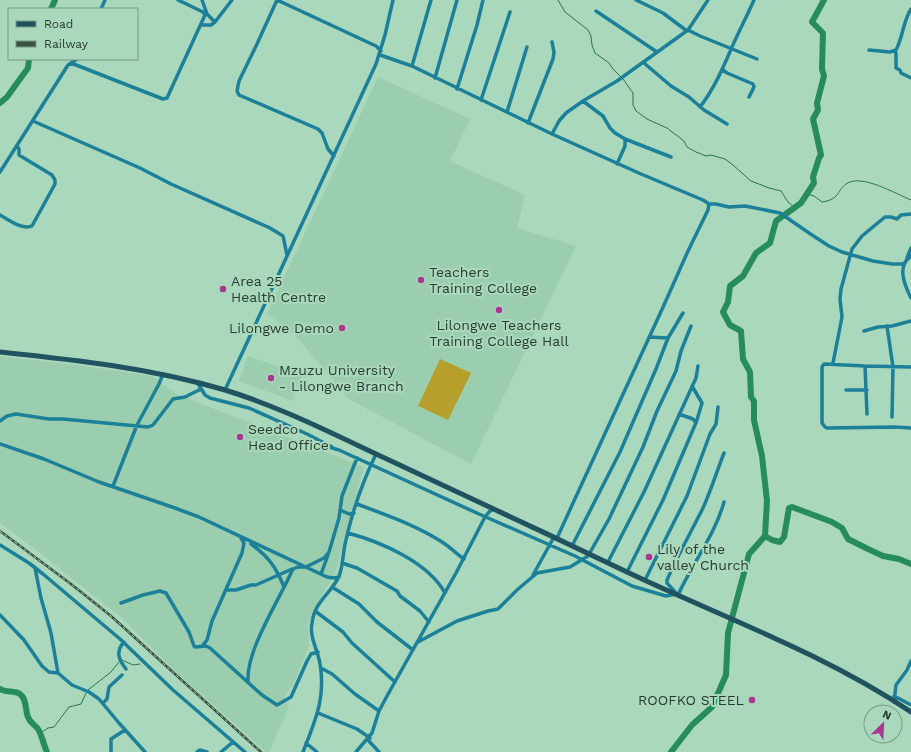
<svg xmlns="http://www.w3.org/2000/svg" width="911" height="752" font-family="'Work Sans',sans-serif">
  <rect width="100%" height="100%" fill="#aad8bd"/>
  <path fill="#9aceaf" d="M 378,77 L 470,119 L 450,161 L 525,195 L 517,228 L 576,246 L 471,464 L 349,399 L 294,334 L 267,314 Z
    M 0,356 L 77,365 L 152,376 L 176,394 L 364,467 L 335,574 L 315,607 L 307,626 L 309,632 L 309,646 L 294,683 L 284,698 L 289,706 L 269,752 L 266,752 L 174,670 L 123,619 L 35,549 L 0,523 Z
    M 248,356 L 302,375 L 293,401 L 239,381 Z"/>
  <path fill="#b6a02b" d="M 440,359 L 471,373 L 448,420 L 418,406 Z"/>
  <g fill="none" stroke-linecap="round" stroke-linejoin="round">
    <path stroke="#287450" stroke-width="1" d="M 558,0 L 565,12 L 588,30 L 591,36 L 592,45 L 595,53 L 609,63 L 613,69 L 621,77
      M 623,79 L 633,93 L 633,105 L 636,111 L 647,119 L 667,128 L 684,141 L 687,147 L 696,152 L 706,156 L 711,155 L 725,159 L 733,165 L 751,181 L 769,188 L 781,191 L 788,202 L 795,208
      M 807,194 L 814,196 L 822,202 C 840,199 836,192 846,184 C 861,173 896,194 911,200
      M 122,660 L 133,665 L 140,664
      M 88,690 L 111,672 L 119,662
      M 44,747 L 46,742 L 42,732 L 48,728 L 54,727 L 69,707 L 81,704 L 86,693"/>
    <path stroke="#278c5d" stroke-width="6" d="M 51,9 L 55,0
      M 0,103 L 7,97 L 28,68 L 29,59
      M 765,536 L 772,540 L 780,542 L 784,537 L 789,508 L 792,507 L 832,522 L 842,528 L 848,539 L 868,549 L 883,556 L 899,559 L 911,564
      M 0,689 C 6,693 15,690 20,694 C 27,699 25,710 28,717 C 30,723 34,724 38,729 C 41,733 44,746 47,752
      M 671,752 L 692,725 L 712,707 L 726,675 L 728,633 L 749,554 L 765,536 L 767,501 L 762,456 L 754,420 L 754,401 L 751,397 L 750,372 L 743,359 L 741,331 L 730,325 L 723,312 L 728,302 L 730,286 L 743,276 L 756,253 L 770,243 L 776,221 L 801,203 L 814,183 L 813,177 L 819,158 L 821,155 L 813,119 L 818,110 L 817,103 L 824,76 L 822,69 L 823,33 L 812,22 L 824,0"/>
    <path stroke="#1c8098" stroke-width="3.5" d="M 202,0 L 207,14 L 215,22
      M 277,0 L 257,44 L 239,81 L 237,91 L 239,95 L 318,129 L 322,133 L 328,149 L 334,156
      M 277,0 L 376,46 L 381,51
      M 636,0 L 663,13 L 687,31
      M 101,9 L 105,0
      M 596,11 L 657,52
      M 201,25 L 211,25 L 215,22 L 232,0
      M 688,30 L 700,36 L 757,59
      M 869,50 L 890,52 L 896,50 C 903,37 903,21 911,9
      M 894,51 L 896,53 L 896,68 L 900,70 L 901,73 L 911,78
      M 380,55 L 412,66 L 552,134 L 641,174 L 703,200 L 709,204 L 708,210 L 688,251 L 664,305 L 557,538
      M 71,63 L 163,99 L 167,98 L 205,15 L 203,12 L 178,0
      M 644,63 L 671,86 L 689,97 L 704,110 L 727,124
      M 412,66 L 431,0
      M 723,70 L 727,73 L 753,84 L 754,87 L 749,97
      M 435,78 L 457,0
      M 457,89 L 477,25 L 483,0
      M 481,100 L 510,12
      M 583,101 L 603,116 L 610,128 L 615,133 L 625,139 L 671,157
      M 700,107 C 714,89 723,68 732,47 C 739,31 747,16 754,0
      M 507,112 L 527,47
      M 33,121 L 140,168 L 171,184 L 270,228 L 283,236 L 287,255
      M 528,123 L 553,59 L 554,52 L 552,42
      M 552,134 L 559,121 L 566,113 L 583,101 L 617,81 L 688,30 L 708,0
      M 617,164 L 625,146 L 625,139
      M 0,172 L 68,65 L 77,59
      M 709,204 L 716,204 L 729,207 L 745,206 L 780,213 L 812,235 L 829,246 L 842,252 L 873,261 L 892,264 L 903,264
      M 0,215 C 9,220 22,230 32,226 L 55,184 L 55,180 L 52,175 L 19,155 L 19,149 L 17,146
      M 911,256 C 896,266 905,286 911,298
      M 907,258 L 911,248
      M 887,326 L 893,367 L 892,417
      M 864,331 L 878,327 L 892,326 L 911,321
      M 649,337 L 668,338
      M 833,363 L 842,317 L 840,299 L 841,289 L 852,249 L 862,236 L 885,217 L 891,217 L 897,219 L 901,215 L 911,214
      M 865,366 L 867,414
      M 911,367 L 865,366 L 824,364 L 822,367 L 822,423 L 825,427 L 827,428 L 895,427 L 911,428
      M 197,382 L 205,395 L 210,398 L 249,408 L 307,434 L 332,447
      M 692,386 L 702,403 L 696,423
      M 225,390 L 376,64 L 385,35 L 393,0
      M 846,390 L 867,390
      M 0,421 L 7,416 L 16,414 L 49,419 L 63,419 L 148,427 L 153,425 L 173,399 L 185,397 L 201,389
      M 0,444 L 44,459 L 99,482 L 175,508 L 199,517 L 327,577 L 334,578 L 339,577
      M 320,448 L 329,447 L 339,450 L 479,514 L 575,556 L 632,586 L 666,596 L 676,594
      M 113,486 L 137,425 L 159,384 L 163,374
      M 357,504 C 386,515 416,525 442,542 C 450,547 457,554 464,559
      M 340,510 L 349,514 L 354,513
      M 348,533 C 381,542 428,562 445,593
      M 251,544 C 268,556 276,567 284,587
      M 0,545 L 29,563 L 43,574 L 120,639 L 173,690 L 245,752
      M 572,546 L 620,452 L 656,369 L 668,338 L 683,313
      M 608,562 L 644,492 L 696,378 L 698,366
      M 342,563 L 357,568 L 397,591 L 400,596 L 420,611 L 429,622
      M 35,568 L 41,598 L 51,633 L 58,673 L 72,685 L 89,692 L 99,699 L 119,723 L 145,752
      M 627,572 L 663,500 L 695,425 L 696,423 L 693,419 L 679,414
      M 321,574 L 328,555
      M 533,575 L 554,537
      M 645,580 L 687,496 L 710,434 L 716,424 L 718,407
      M 332,587 L 359,604 L 377,622 L 413,650
      M 226,590 L 236,590 L 251,585 L 256,585 L 292,569
      M 676,593 L 667,583 L 667,580 C 678,555 691,532 703,508 C 711,490 717,471 724,453
      M 678,595 C 692,564 715,535 724,502
      M 121,603 L 143,595 L 160,591 L 166,593 L 189,632 L 194,646 L 195,647 L 206,646 L 210,648 L 262,695 L 277,705 L 291,697 L 307,661 L 311,654 L 318,652
      M 315,611 L 343,632 L 352,643 L 395,682
      M 0,615 L 24,640 L 42,666 L 49,672 L 58,673
      M 124,642 C 115,652 119,660 126,669
      M 418,642 L 457,621 L 488,611 L 498,609 L 517,590 L 537,573 L 570,567 L 588,556 L 609,519 L 643,447 L 657,411 L 676,371 L 681,351 L 691,326
      M 202,646 L 207,640 L 212,621 L 242,553 L 244,543 L 241,538
      M 321,668 L 332,674 L 355,694 L 379,711
      M 248,681 C 246,651 278,602 291,573 L 293,569 L 298,567 L 306,567 L 324,558 L 329,552 L 339,518 L 342,496 L 357,458
      M 894,696 L 911,705
      M 894,702 L 896,685 L 907,670 L 911,661
      M 103,703 L 107,699 L 109,687 L 122,675
      M 318,713 L 357,729 L 370,738
      M 368,740 L 379,752
      M 306,743 L 317,752
      M 111,752 L 111,739 L 125,730
      M 197,752 L 200,750 L 207,752
      M 221,752 L 233,742
      M 303,752 C 315,721 326,698 320,664 C 318,650 309,637 312,623 C 315,600 332,593 339,576 C 343,568 343,550 346,540 C 352,513 364,479 376,454
      M 356,752 L 372,733 L 379,711 L 387,696 L 456,573 L 485,517 L 489,512 L 493,509"/>
    <path stroke="#21525f" stroke-width="5" d="M 0,352 C 76,360 151,368 225,390 C 281,407 335,435 389,460 C 468,497 548,534 627,572 C 722,617 823,653 911,712"/>
    <defs>
      <path id="rail" d="M 0,531 L 71,584 L 111,616 L 261,752"/>
    </defs>
    <use href="#rail" stroke="#3a5144" stroke-width="2.5"/>
    <use href="#rail" stroke="#aad8bd" stroke-width="1" stroke-dasharray="3" stroke-linecap="butt"/>
  </g>
  <g fill="#aa368f" stroke="#aad8bd" stroke-width="1.5">
    <circle cx="421" cy="280" r="4"/>
    <circle cx="223" cy="289" r="4"/>
    <circle cx="499" cy="310" r="4"/>
    <circle cx="342" cy="328" r="4"/>
    <circle cx="271" cy="378" r="4"/>
    <circle cx="240" cy="437" r="4"/>
    <circle cx="649" cy="557" r="4"/>
    <circle cx="752" cy="700" r="4"/>
  </g>
  <g text-anchor="middle" stroke-width="4" stroke-linejoin="round" paint-order="stroke">
    <g font-size="14" fill="#293c31" stroke="#aad8bd" text-anchor="start">
      <text x="429" y="277">Teachers<tspan x="429" dy="16">Training College</tspan></text>
      <text x="231" y="286">Area 25<tspan x="231" dy="16">Health Centre</tspan></text>
      <text x="499" y="330" text-anchor="middle">Lilongwe Teachers<tspan x="499" dy="16">Training College Hall</tspan></text>
      <text x="334" y="333" text-anchor="end">Lilongwe Demo</text>
      <text x="279" y="375">Mzuzu University<tspan x="279" dy="16">- Lilongwe Branch</tspan></text>
      <text x="248" y="434">Seedco<tspan x="248" dy="16">Head Office</tspan></text>
      <text x="657" y="554">Lily of the<tspan x="657" dy="16">valley Church</tspan></text>
      <text x="744" y="705" text-anchor="end">ROOFKO STEEL</text>
    </g>
  </g>
  <rect x="8" y="8" width="130" height="52" fill="#aad8bd" stroke="#769a85"/>
  <rect x="16" y="21" width="20" height="6" fill="#21525f" stroke="#769a85"/>
  <text x="44" y="28" font-size="12" fill="#293c31">Road</text>
  <rect x="16" y="41" width="20" height="6" fill="#3a5144" stroke="#769a85"/>
  <text x="44" y="48" font-size="12" fill="#293c31">Railway</text>
  <g transform="translate(883 724) rotate(24)"><circle r="19" fill="#aad8bd" stroke="#769a85"/>
  <path d="M0-3L7 15L0 10L-7 15Z" fill="#aa368f"/>
  <text y="-6" font-size="11" font-weight="bold" text-anchor="middle" fill="#293c31">N</text>
  </g>
</svg>
